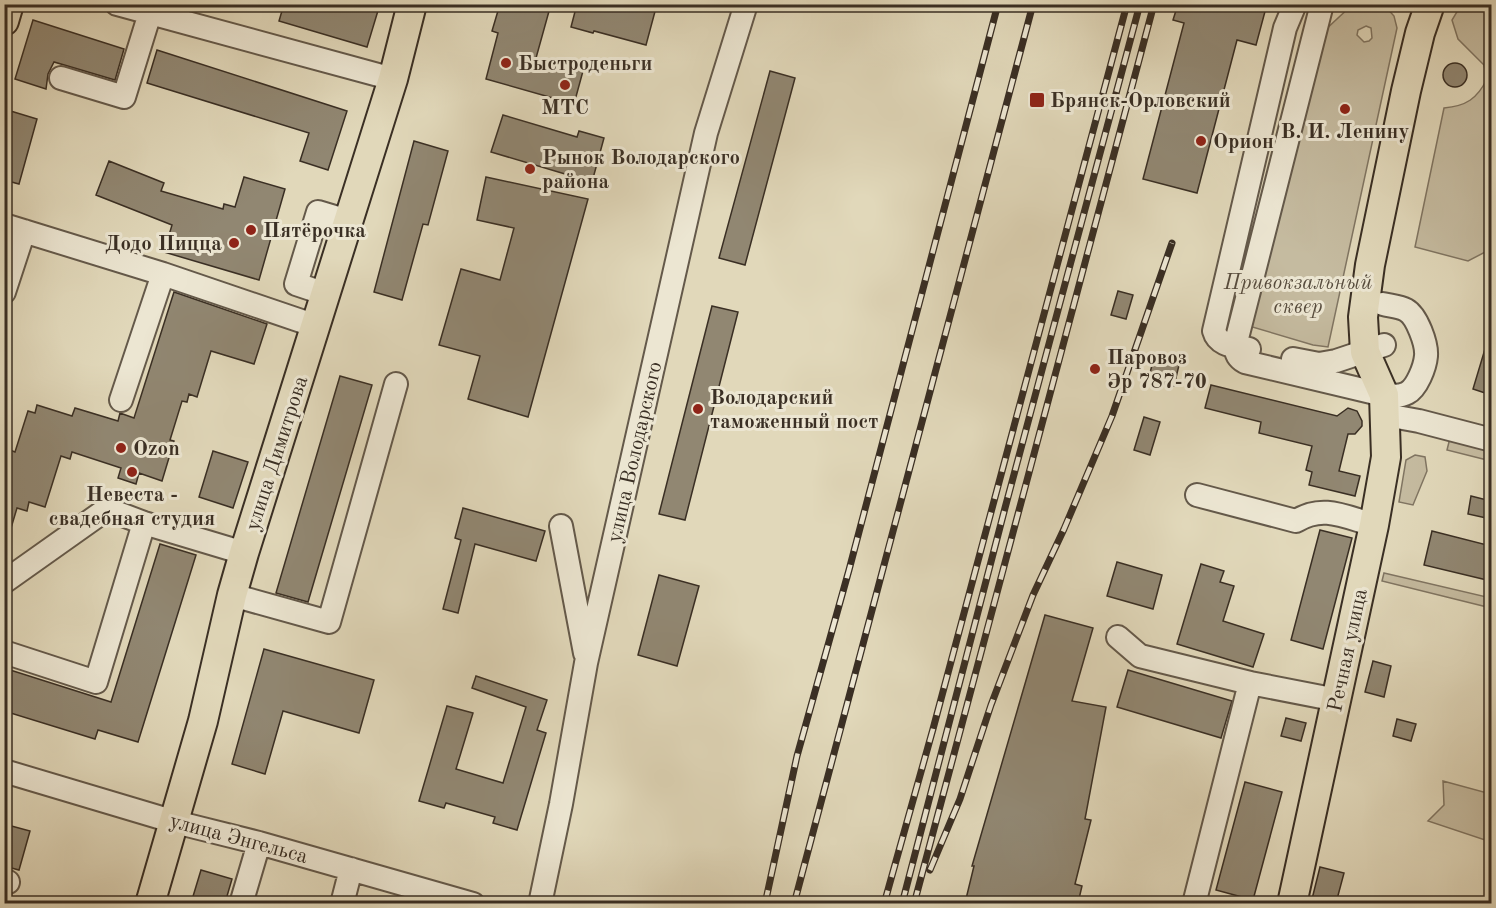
<svg xmlns="http://www.w3.org/2000/svg" width="1496" height="908" font-family="'Old Standard TT',serif">
  <rect width="100%" height="100%" fill="#e1d8ba"/>
  <filter id="stains"><feTurbulence type="fractalNoise" baseFrequency=".00333" numOctaves="4"/><feColorMatrix values="0 0 0 0 .2 0 0 0 0 .09 0 0 0 0 .02 0 0 0 .5 -.17"/></filter>
  <radialGradient id="worn" r=".72"><stop offset=".6" stop-color="#630" stop-opacity="0"/><stop offset="1" stop-color="#630" stop-opacity=".3"/></radialGradient>
  <path fill="#c5bba0" stroke="#807562" stroke-width="1.5" fill-rule="evenodd" d="M 1352,5 L 1384,5 L 1394,16 L 1397,28 L 1328,347 L 1313,345 L 1249,326 L 1322,33 ZM 1366,26 L 1371,28 L 1372,38 L 1369,41 L 1364,42 L 1357,35 L 1358,30 Z
    M 1461,5 L 1492,5 L 1491,249 L 1468,261 L 1415,247 L 1444,108 C 1466,106 1477,99 1487,79 L 1484,65 L 1458,39 L 1452,20 Z
    M 1450,438 L 1491,449 L 1491,461 L 1447,450 Z
    M 1415,455 L 1425,457 L 1427,471 L 1413,505 L 1399,502 L 1406,460 Z
    M 1384,573 L 1491,598 L 1491,608 L 1382,581 Z
    M 1443,781 L 1491,794 L 1491,842 L 1428,821 L 1444,805 Z"/>
  <path fill="#918772" stroke="#3a2f24" stroke-width="1.5" d="M 284,4 L 380,4 L 367,47 L 279,21 Z
    M 500,4 L 551,4 L 536,58 L 583,71 L 574,104 L 486,79 L 498,33 L 492,31 Z
    M 577,4 L 657,4 L 646,45 L 594,31 L 593,33 L 571,27 Z
    M 1178,4 L 1267,4 L 1256,45 L 1237,40 L 1197,193 L 1143,179 L 1184,23 L 1173,20 Z
    M 33,20 L 124,49 L 115,80 L 54,62 L 48,74 L 46,89 L 15,79 Z
    M 157,50 L 347,111 L 328,170 L 300,161 L 309,133 L 147,83 Z
    M1443 75a12 12 0 1 1 24 0a12 12 0 1 1-24 0Z
    M 770,71 L 795,78 L 745,265 L 719,258 Z
    M 4,109 L 37,119 L 19,184 L 4,180 Z
    M 503,115 L 577,137 L 579,131 L 604,138 L 592,182 L 491,152 Z
    M 414,141 L 448,151 L 428,225 L 423,224 L 402,300 L 374,292 Z
    M 109,161 L 164,183 L 161,191 L 223,209 L 224,204 L 235,207 L 244,177 L 285,189 L 259,280 L 164,252 L 172,225 L 96,195 Z
    M 486,177 L 588,199 L 528,417 L 468,399 L 480,356 L 439,345 L 461,269 L 500,280 L 514,228 L 477,220 Z
    M 1118,291 L 1133,295 L 1126,319 L 1111,315 Z
    M 174,292 L 267,324 L 254,364 L 211,351 L 197,397 L 189,394 L 187,402 L 182,401 L 170,440 L 174,441 L 162,481 L 139,473 L 136,484 L 118,478 L 121,468 L 72,452 L 70,459 L 61,456 L 45,507 L 29,502 L 27,511 L 17,508 L 8,538 L 4,537 L 4,468 L 10,450 L 15,452 L 28,411 L 35,413 L 37,405 L 72,416 L 75,408 L 118,421 L 120,413 L 134,418 Z
    M 712,306 L 738,312 L 685,520 L 659,514 Z
    M 1488,339 L 1491,339 L 1491,395 L 1473,389 Z
    M 1154,358 L 1179,365 L 1174,386 L 1148,380 Z
    M 340,376 L 372,385 L 308,602 L 276,593 Z
    M 1211,385 L 1337,416 L 1348,408 L 1357,411 L 1362,421 L 1362,426 L 1355,434 L 1348,434 L 1339,471 L 1360,476 L 1355,496 L 1309,485 L 1312,472 L 1306,470 L 1312,446 L 1259,433 L 1261,422 L 1205,408 Z
    M 1144,417 L 1160,422 L 1150,455 L 1134,450 Z
    M 213,451 L 248,462 L 233,508 L 199,497 Z
    M 1471,496 L 1491,501 L 1491,519 L 1468,514 Z
    M 463,508 L 545,531 L 536,561 L 475,544 L 458,613 L 443,609 L 461,540 L 455,538 Z
    M 1320,530 L 1352,538 L 1323,649 L 1291,640 Z
    M 1432,531 L 1491,546 L 1491,581 L 1424,565 Z
    M 160,544 L 196,555 L 138,742 L 98,730 L 95,739 L 4,711 L 4,668 L 111,702 Z
    M 1117,562 L 1162,575 L 1153,609 L 1107,596 Z
    M 1201,564 L 1224,571 L 1220,582 L 1234,586 L 1223,621 L 1264,634 L 1253,667 L 1177,644 Z
    M 659,575 L 699,586 L 677,666 L 638,655 Z
    M 1045,615 L 1093,628 L 1072,701 L 1106,707 L 1085,819 L 1091,820 L 1075,884 L 1082,886 L 1078,903 L 965,903 L 974,866 L 972,866 Z
    M 264,649 L 374,680 L 359,733 L 283,711 L 265,774 L 232,764 Z
    M 1373,661 L 1391,666 L 1384,697 L 1365,692 Z
    M 1128,670 L 1232,701 L 1221,738 L 1117,707 Z
    M 476,676 L 547,700 L 537,730 L 546,733 L 517,830 L 493,823 L 495,817 L 446,803 L 444,808 L 419,801 L 447,706 L 473,713 L 456,769 L 503,783 L 526,707 L 472,688 Z
    M 1286,718 L 1306,723 L 1301,741 L 1281,736 Z
    M 1397,719 L 1416,724 L 1411,741 L 1393,736 Z
    M 1245,782 L 1282,792 L 1253,900 L 1216,890 Z
    M 4,824 L 30,831 L 19,870 L 4,866 Z
    M 1320,867 L 1344,873 L 1336,903 L 1311,903 Z
    M 201,870 L 232,879 L 225,903 L 191,903 Z"/>
  <g fill="none" stroke-linecap="round" stroke-linejoin="round">
    <defs>
      <path id="minor" d="M 117,4 L 393,79
        M 1322,4 L 1235,346 C 1236,354 1238,358 1245,362 L 1384,395 C 1391,396 1400,397 1407,393 C 1417,388 1425,367 1426,356 C 1427,344 1417,316 1406,310 C 1399,306 1390,306 1383,304
        M 61,78 L 124,97 L 150,13
        M 4,225 L 163,274 L 316,326
        M 4,292 L 24,231
        M 326,294 L 296,284 L 318,212 L 348,221
        M 1249,349 C 1235,346 1218,346 1214,331 L 1285,28 L 1295,4
        M 1293,359 L 1319,364 L 1336,361 L 1384,345
        M 121,400 L 163,274
        M 1386,415 L 1419,421 L 1492,440
        M 1197,495 L 1296,521 C 1323,504 1345,517 1374,525
        M 561,526 L 585,653
        M 4,582 L 107,509 L 144,523 L 244,553
        M 232,595 L 329,622 L 396,384
        M 1118,637 L 1140,656 L 1250,683
        M 4,652 L 96,682 L 144,523
        M 4,771 L 175,822 L 259,843 L 473,904
        M 4,881 L 8,882
        M 241,904 L 259,843
        M 342,904 L 351,869
        M 540,904 L 561,804 L 586,663 L 706,133 L 746,4
        M 1194,904 L 1250,683 L 1337,700"/>
      <path id="major" d="M 4,21 L 9,4
        M 150,904 L 203,721 L 232,595 L 244,553 L 393,79 L 412,4
        M 1292,904 L 1374,525 L 1386,457 L 1384,395 L 1365,352 L 1363,317 L 1370,265 L 1406,91 L 1420,33 L 1430,4"/>
    </defs>
    <use href="#minor" stroke="#64594a" stroke-width="26"/>
    <use href="#major" stroke="#3a2f24" stroke-width="32"/>
    <use href="#minor" stroke="#ece6d2" stroke-width="22"/>
    <use href="#major" stroke="#e1d8ba" stroke-width="28"/>
    <defs>
      <path id="rail" d="M 930,870 L 960,799 L 991,705 L 1033,595 L 1064,529 L 1112,416 L 1172,243
        M 765,904 L 797,756 L 849,570 L 998,4
        M 794,904 L 1033,4
        M 884,904 L 933,729 L 1127,4
        M 902,904 L 1005,508 L 1140,4
        M 914,904 L 1154,4"/>
    </defs>
    <use href="#rail" stroke="#3a2f24" stroke-width="7"/>
    <use href="#rail" stroke="#ece6d2" stroke-width="4.5" stroke-dasharray="14" stroke-linecap="butt"/>
  </g>
  <g fill="#8f2418" stroke="#ece6d2" stroke-width="2">
    <circle cx="506" cy="63" r="6"/>
    <circle cx="565" cy="85" r="6"/>
    <rect x="1029" y="92" width="16" height="16" rx="3"/>
    <circle cx="1345" cy="109" r="6"/>
    <circle cx="1201" cy="141" r="6"/>
    <circle cx="530" cy="169" r="6"/>
    <circle cx="251" cy="230" r="6"/>
    <circle cx="234" cy="243" r="6"/>
    <circle cx="1095" cy="369" r="6"/>
    <circle cx="698" cy="409" r="6"/>
    <circle cx="121" cy="448" r="6"/>
    <circle cx="132" cy="472" r="6"/>
  </g>
  <g text-anchor="middle" stroke-width="6" stroke-linejoin="round" paint-order="stroke">
    <g font-size="21" font-weight="bold" fill="#3a2f24" stroke="#ece6d2" text-anchor="start">
      <text x="518" y="70">Быстроденьги</text>
      <text x="1050" y="107">Брянск-Орловский</text>
      <text x="565" y="114" text-anchor="middle">МТС</text>
      <text x="1345" y="138" text-anchor="middle">В. И. Ленину</text>
      <text x="1213" y="148">Орион</text>
      <text x="542" y="164">Рынок Володарского<tspan x="542" dy="24">района</tspan></text>
      <text x="263" y="237">Пятёрочка</text>
      <text x="222" y="250" text-anchor="end">Додо Пицца</text>
      <text x="1107" y="364">Паровоз<tspan x="1107" dy="24">Эр 787-70</tspan></text>
      <text x="710" y="404">Володарский<tspan x="710" dy="24">таможенный пост</tspan></text>
      <text x="133" y="455">Ozon</text>
      <text x="132" y="501" text-anchor="middle">Невеста -<tspan x="132" dy="24">свадебная студия</tspan></text>
    </g>
    <g font-size="21" font-style="italic" fill="#564b3d" stroke="#ece6d2">
      <text x="1298" y="289">Привокзальный<tspan x="1298" dy="24">сквер</tspan></text>
    </g>
    <g font-size="21" fill="#3a2f24" stroke="#ece6d2">
      <text transform="translate(634 452) rotate(-77)" y="7">улица Володарского</text>
      <text transform="translate(276 453) rotate(-72)" y="7">улица Димитрова</text>
      <text transform="translate(1347 650) rotate(-78)" y="7">Речная улица</text>
      <text transform="translate(239 838) rotate(15)" y="7">улица Энгельса</text>
    </g>
  </g>
  <rect width="1496" height="908" fill="none" stroke="#e1d8ba" stroke-width="24"/>
  <rect x="6" y="6" width="1484" height="896" fill="none" stroke="#3a2f24" stroke-width="3"/>
  <rect x="12" y="12" width="1472" height="884" fill="none" stroke="#3a2f24" stroke-width="1.5"/>
  <rect width="100%" height="100%" filter="url(#stains)"/>
  <rect width="100%" height="100%" fill="url(#worn)"/>
</svg>
